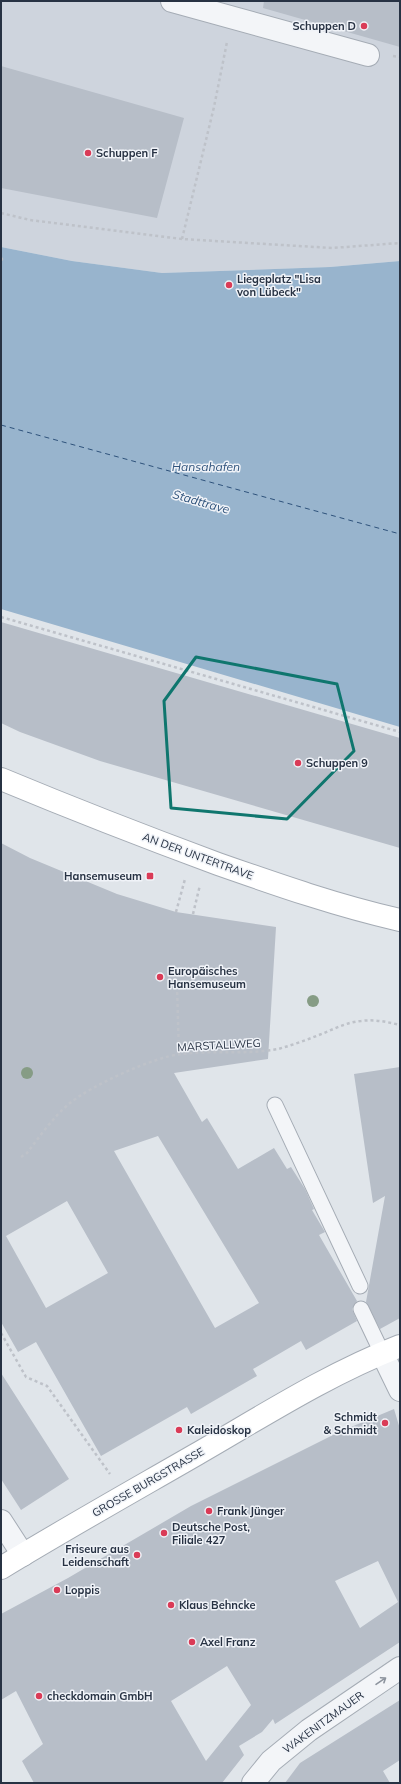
<svg xmlns="http://www.w3.org/2000/svg" width="401" height="1784" font-family="Mulish,sans-serif">
  <rect width="100%" height="100%" fill="#e0e5ea"/>
  <path fill="#ced4dd" d="M 1,1 L 400,1 L 400,261 L 330,267 L 162,273 L 72,261 L 1,247 Z"/>
  <path fill="#98b4cd" d="M 1,247 L 72,261 L 162,273 L 330,267 L 400,261 L 400,727 L 1,609 Z"/>
  <g fill="none" stroke-linecap="round" stroke-linejoin="round">
    <path stroke="#2e527b" stroke-width="1" stroke-dasharray="5 4" stroke-linecap="butt" d="M 1,425 L 400,534"/>
  </g>
  <path fill="#b7bec8" fill-rule="evenodd" d="M 264,1 L 400,1 L 400,47 L 263,8 Z
    M 1,66 L 184,118 L 157,218 L 1,188 Z
    M 1,622 L 400,738 L 400,848 L 100,761 L 20,732 L 1,723 Z
    M 1,843 L 30,858 L 117,894 L 176,912 L 276,927 L 268,1059 L 174,1073 L 202,1122 L 207,1118 L 238,1169 L 274,1148 L 287,1169 L 291,1167 L 305,1189 L 314,1209 L 312,1210 L 325,1232 L 319,1235 L 357,1301 L 352,1309 L 357,1321 L 306,1350 L 301,1341 L 253,1369 L 257,1376 L 191,1414 L 187,1407 L 101,1456 L 36,1342 L 18,1352 L 1,1322 ZM 158,1136 L 259,1303 L 215,1328 L 114,1151 ZM 67,1201 L 108,1273 L 46,1308 L 6,1236 Z
    M 400,1067 L 400,1318 L 380,1329 L 366,1302 L 385,1196 L 373,1203 L 354,1074 Z
    M 1,1373 L 69,1479 L 21,1510 L 1,1479 Z
    M 394,1409 L 400,1429 L 400,1642 L 275,1724 L 273,1719 L 262,1732 L 239,1746 L 244,1755 L 222,1783 L 34,1783 L 22,1761 L 43,1744 L 16,1691 L 1,1700 L 1,1614 L 68,1578 L 191,1506 L 339,1432 ZM 378,1561 L 398,1602 L 360,1628 L 335,1581 ZM 227,1666 L 251,1705 L 206,1761 L 171,1701 Z
    M 400,1700 L 400,1760 L 383,1771 L 390,1783 L 285,1783 L 300,1763 Z"/>
  <g fill="none" stroke-linecap="round" stroke-linejoin="round">
    <defs>
      <path id="lane" d="M 275,1105 L 360,1286
        M 361,1309 L 382,1353"/>
      <path id="street" d="M 172,1 L 368,55
        M 382,1353 L 400,1390
        M 1,1521 L 23,1555
        M 253,1783 L 271,1761 L 309,1730 L 400,1668"/>
      <path id="secondary" d="M 1,779 C 73,809 145,837 218,864 C 278,885 338,906 400,920
        M 1,1568 C 65,1529 131,1492 197,1454 C 263,1416 328,1374 400,1346"/>
    </defs>
    <use href="#lane" stroke="#a5acb5" stroke-width="17"/>
    <use href="#street" stroke="#a5acb5" stroke-width="24"/>
    <use href="#secondary" stroke="#a5acb5" stroke-width="24"/>
    <path stroke="#bec2c9" stroke-width="2.5" stroke-dasharray="3 3" stroke-linecap="butt" d="M 393,56 L 400,57
      M 1,213 L 30,220 L 182,239 L 332,248 L 400,243
      M 182,239 L 214,107 L 227,42
      M 1,258 L 2,259 L 1,263
      M 1,617 L 400,732
      M 176,912 L 185,879
      M 193,914 L 200,885
      M 177,986 L 179,1054
      M 21,1157 L 27,1153 C 40,1136 54,1116 70,1103 C 92,1085 154,1057 181,1054 C 213,1050 246,1055 278,1049 C 293,1045 309,1039 324,1033 C 336,1028 348,1022 361,1021 C 375,1019 387,1022 400,1025
      M 1,1333 L 26,1377 L 47,1386 L 110,1474"/>
    <use href="#lane" stroke="#f3f5f8" stroke-width="15"/>
    <use href="#street" stroke="#f3f5f8" stroke-width="22"/>
    <use href="#secondary" stroke="#fff" stroke-width="22"/>
  </g>
  <g fill="#869c85">
    <circle cx="313" cy="1001" r="6"/>
    <circle cx="27" cy="1073" r="6"/>
  </g>
  <defs><path id="oneway-shaft" d="M-6 0H5M1.5-3L5.5 0L1.5 3" fill="none" stroke-width="1.6" stroke-linecap="round" stroke-linejoin="round"/></defs>
  <use stroke="#8d949e" href="#oneway-shaft" transform="translate(381 1681) rotate(-34)"/>
  <path fill="none" stroke="#0f766e" stroke-width="3" stroke-linejoin="round" d="M 196,657 L 337,684 L 354,751 L 287,819 L 171,808 L 164,701 Z"/>
  <g fill="#da3b57" stroke="#f0f3f8" stroke-width="1.5">
    <circle cx="364" cy="26" r="4"/>
    <circle cx="88" cy="153" r="4"/>
    <circle cx="229" cy="285" r="4"/>
    <circle cx="298" cy="763" r="4"/>
    <rect x="146" y="872" width="8" height="8" rx="2"/>
    <circle cx="160" cy="977" r="4"/>
    <circle cx="385" cy="1423" r="4"/>
    <circle cx="179" cy="1430" r="4"/>
    <circle cx="209" cy="1511" r="4"/>
    <circle cx="164" cy="1533" r="4"/>
    <circle cx="137" cy="1555" r="4"/>
    <circle cx="57" cy="1590" r="4"/>
    <circle cx="171" cy="1605" r="4"/>
    <circle cx="192" cy="1642" r="4"/>
    <circle cx="39" cy="1696" r="4"/>
  </g>
  <g text-anchor="middle" stroke-width="3" stroke-linejoin="round" paint-order="stroke">
    <g font-size="11" font-weight="bold" fill="#273243" stroke="#f0f3f8" text-anchor="start">
      <text x="356" y="30" text-anchor="end">Schuppen D</text>
      <text x="96" y="157">Schuppen F</text>
      <text x="237" y="283">Liegeplatz "Lisa<tspan x="237" dy="13">von Lübeck"</tspan></text>
      <text x="306" y="767">Schuppen 9</text>
      <text x="142" y="880" text-anchor="end">Hansemuseum</text>
      <text x="168" y="975">Europäisches<tspan x="168" dy="13">Hansemuseum</tspan></text>
      <text x="377" y="1421" text-anchor="end">Schmidt<tspan x="377" dy="13">&amp; Schmidt</tspan></text>
      <text x="187" y="1434">Kaleidoskop</text>
      <text x="217" y="1515">Frank Jünger</text>
      <text x="172" y="1531">Deutsche Post,<tspan x="172" dy="13">Filiale 427</tspan></text>
      <text x="129" y="1553" text-anchor="end">Friseure aus<tspan x="129" dy="13">Leidenschaft</tspan></text>
      <text x="65" y="1594">Loppis</text>
      <text x="179" y="1609">Klaus Behncke</text>
      <text x="200" y="1646">Axel Franz</text>
      <text x="47" y="1700">checkdomain GmbH</text>
    </g>
    <g font-size="11" fill="#273243" stroke="#f0f3f8">
      <text transform="translate(198 856) rotate(20)" y="4">AN DER UNTERTRAVE</text>
      <text transform="translate(219 1045) rotate(-3)" y="4">MARSTALLWEG</text>
      <text transform="translate(148 1482) rotate(-30)" y="4">GROSSE BURGSTRASSE</text>
      <text transform="translate(323 1722) rotate(-36)" y="4">WAKENITZMAUER</text>
    </g>
    <g font-size="12" font-style="italic" fill="#2e527b" stroke="#f0f3f8">
      <text x="206" y="471">Hansahafen</text>
      <text transform="translate(201 502) rotate(16)" y="4">Stadttrave</text>
    </g>
  </g>
  <rect width="401" height="1784" fill="none" stroke="#273243" stroke-width="4"/>
</svg>
